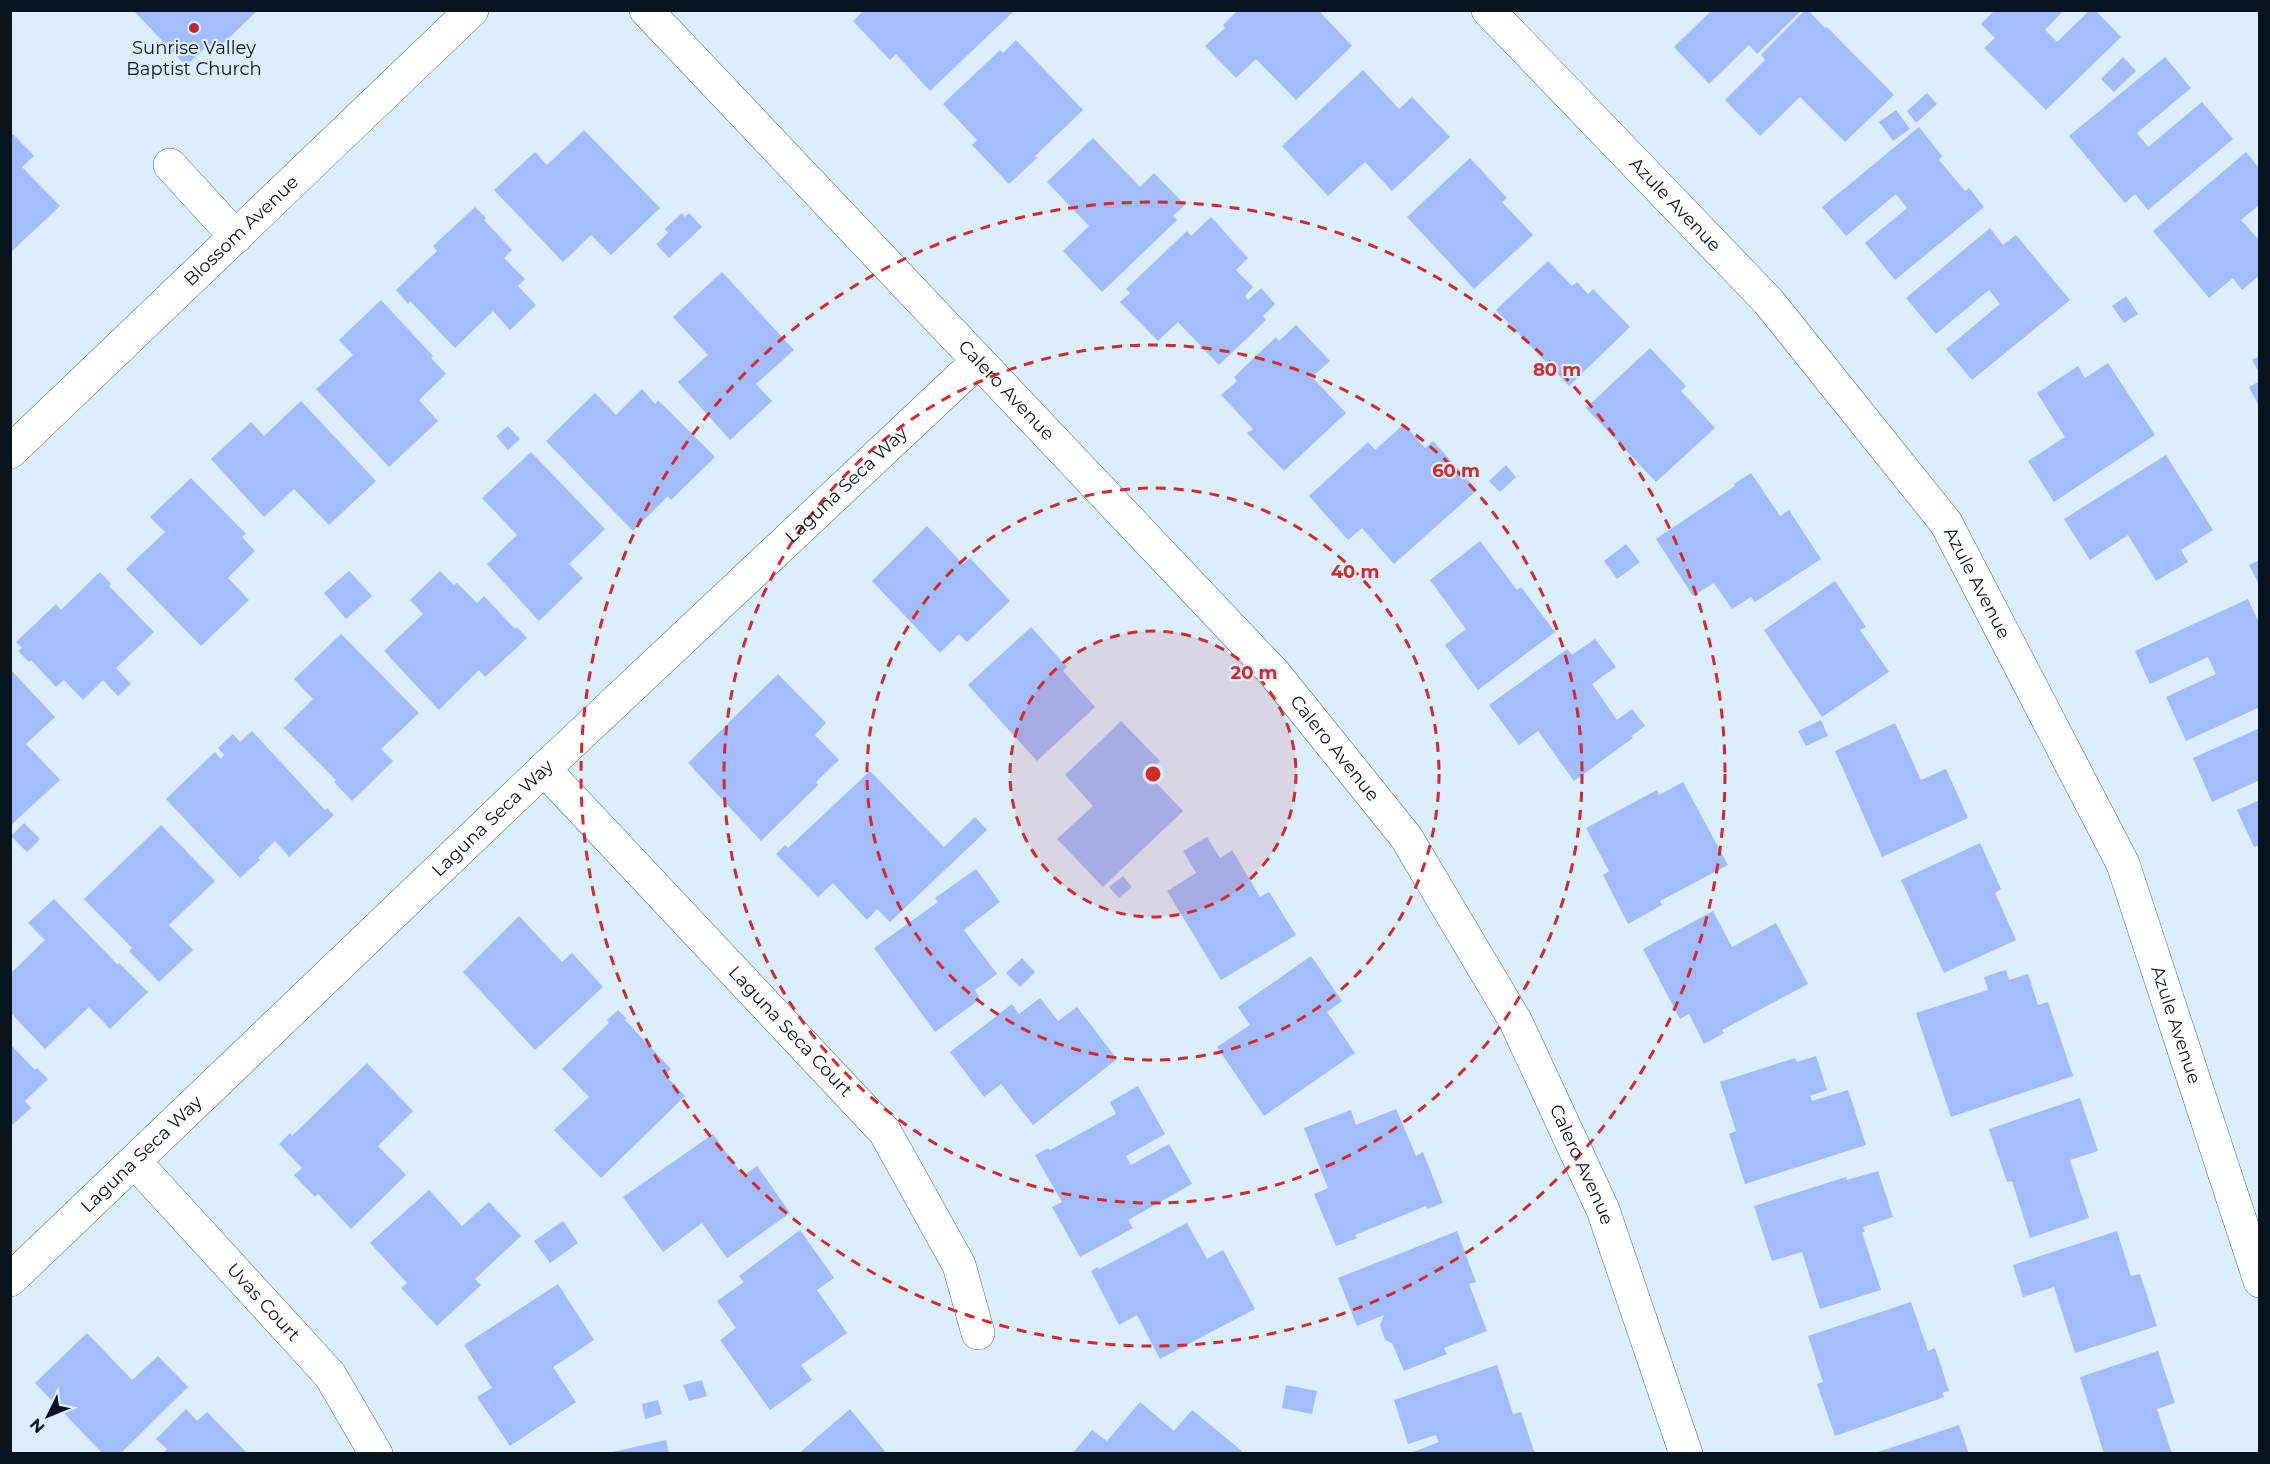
<svg xmlns="http://www.w3.org/2000/svg" width="2270" height="1464" font-family="Montserrat,sans-serif">
  <rect width="100%" height="100%" fill="#daeefd"/>
  <path fill="#a2bcfe" d="M 133,10 L 258,10 L 213,53 L 207,46 L 186,66 Z
    M 864,10 L 1015,10 L 930,91 L 896,54 L 890,60 L 853,21 Z
    M 1238,10 L 1318,10 L 1352,46 L 1296,100 L 1256,59 L 1236,78 L 1205,46 L 1225,28 L 1223,25 Z
    M 1712,10 L 1802,10 L 1757,54 L 1749,45 L 1709,84 L 1674,47 Z
    M 1805,10 L 1808,10 L 1825,28 L 1827,27 L 1894,95 L 1845,142 L 1800,97 L 1760,136 L 1725,100 L 1765,60 L 1761,55 Z
    M 1995,10 L 2064,10 L 2045,30 L 2057,42 L 2090,10 L 2095,10 L 2121,37 L 2046,110 L 1984,48 L 1995,38 L 1981,24 Z
    M 1016,40 L 1083,110 L 1035,156 L 1037,158 L 1009,184 L 972,145 L 977,140 L 943,104 L 1000,50 L 1003,53 Z
    M 2123,57 L 2136,71 L 2114,92 L 2101,79 Z
    M 2165,57 L 2191,88 L 2137,133 L 2148,147 L 2202,102 L 2233,139 L 2148,210 L 2135,194 L 2125,203 L 2069,136 Z
    M 1363,70 L 1399,109 L 1412,97 L 1450,137 L 1392,191 L 1365,162 L 1328,196 L 1282,146 Z
    M 1927,93 L 1937,104 L 1916,123 L 1907,111 Z
    M 1896,110 L 1910,129 L 1893,141 L 1879,122 Z
    M 1919,127 L 1942,156 L 1939,160 L 1965,191 L 1969,188 L 1984,207 L 1895,280 L 1865,243 L 1907,208 L 1896,194 L 1846,236 L 1822,207 Z
    M 584,130 L 660,208 L 611,255 L 591,235 L 563,262 L 494,190 L 535,152 L 547,165 Z
    M 13,134 L 34,156 L 22,167 L 60,206 L 10,253 L 10,136 Z
    M 1093,138 L 1140,187 L 1154,173 L 1185,205 L 1173,216 L 1177,220 L 1102,292 L 1063,251 L 1089,226 L 1047,182 Z
    M 2246,152 L 2260,169 L 2260,204 L 2241,220 L 2260,241 L 2260,275 L 2242,290 L 2233,278 L 2209,298 L 2153,231 Z
    M 1470,158 L 1507,198 L 1502,202 L 1533,235 L 1474,289 L 1407,217 Z
    M 475,207 L 486,218 L 484,220 L 512,250 L 504,258 L 525,279 L 518,286 L 536,305 L 510,330 L 493,311 L 455,348 L 410,301 L 408,304 L 396,290 L 437,251 L 433,246 Z
    M 682,213 L 685,217 L 689,213 L 702,227 L 669,258 L 656,244 L 668,233 L 665,229 Z
    M 1211,217 L 1248,258 L 1236,270 L 1253,287 L 1245,296 L 1248,300 L 1261,288 L 1275,304 L 1263,316 L 1266,320 L 1219,365 L 1178,322 L 1158,341 L 1120,302 L 1130,293 L 1126,289 L 1187,231 L 1191,236 Z
    M 1990,228 L 2003,245 L 2016,235 L 2070,300 L 1972,380 L 1946,349 L 2000,304 L 1989,290 L 1936,334 L 1906,298 Z
    M 1548,261 L 1572,286 L 1577,282 L 1588,294 L 1593,289 L 1630,327 L 1569,386 L 1496,310 Z
    M 722,272 L 794,350 L 756,384 L 772,401 L 730,440 L 678,382 L 708,355 L 673,317 Z
    M 2126,296 L 2138,314 L 2124,323 L 2112,306 Z
    M 381,300 L 433,356 L 431,358 L 446,374 L 419,400 L 438,421 L 389,467 L 316,389 L 353,355 L 339,340 Z
    M 1296,325 L 1330,361 L 1312,377 L 1346,413 L 1284,471 L 1247,433 L 1253,429 L 1221,395 L 1237,381 L 1234,377 L 1276,337 L 1279,341 Z
    M 1650,348 L 1686,386 L 1681,391 L 1715,428 L 1656,482 L 1586,408 Z
    M 2260,356 L 2260,374 L 2252,360 Z
    M 2108,363 L 2155,435 L 2054,502 L 2028,461 L 2065,437 L 2037,393 L 2078,366 L 2085,378 Z
    M 2260,381 L 2260,408 L 2249,387 Z
    M 642,389 L 655,404 L 658,400 L 715,457 L 671,500 L 668,496 L 633,531 L 546,441 L 595,393 L 616,415 Z
    M 301,401 L 376,481 L 329,525 L 294,489 L 264,517 L 211,459 L 251,422 L 264,436 Z
    M 1404,424 L 1425,448 L 1433,441 L 1477,490 L 1394,564 L 1362,528 L 1348,540 L 1309,496 L 1368,442 L 1375,450 Z
    M 508,426 L 520,439 L 508,450 L 496,436 Z
    M 531,452 L 605,529 L 569,564 L 583,578 L 539,621 L 487,564 L 517,535 L 482,498 Z
    M 2166,455 L 2213,530 L 2181,550 L 2188,562 L 2156,581 L 2128,535 L 2090,560 L 2064,519 Z
    M 1506,465 L 1516,477 L 1500,492 L 1489,481 Z
    M 1751,473 L 1780,516 L 1789,510 L 1821,559 L 1755,602 L 1751,597 L 1732,609 L 1714,583 L 1693,596 L 1656,539 L 1735,486 L 1734,484 Z
    M 191,478 L 246,534 L 242,537 L 255,551 L 228,578 L 249,600 L 201,646 L 126,569 L 165,532 L 150,517 Z
    M 927,526 L 963,564 L 970,558 L 1010,601 L 967,642 L 959,634 L 940,653 L 872,581 Z
    M 1480,541 L 1517,590 L 1521,587 L 1555,632 L 1478,690 L 1445,645 L 1466,629 L 1430,580 Z
    M 1626,544 L 1640,562 L 1617,579 L 1604,561 Z
    M 2260,560 L 2260,586 L 2249,565 Z
    M 349,571 L 372,596 L 346,619 L 324,593 Z
    M 440,571 L 454,585 L 457,583 L 477,603 L 484,596 L 515,629 L 517,627 L 527,638 L 485,677 L 479,670 L 439,710 L 384,651 L 423,614 L 410,600 Z
    M 100,572 L 111,584 L 109,586 L 154,632 L 116,668 L 131,684 L 118,696 L 103,680 L 83,700 L 64,680 L 56,687 L 31,660 L 29,662 L 18,651 L 22,648 L 16,642 L 56,604 L 61,610 Z
    M 1835,581 L 1866,627 L 1860,630 L 1889,672 L 1822,717 L 1764,630 Z
    M 2248,599 L 2260,625 L 2260,707 L 2186,741 L 2166,697 L 2216,674 L 2208,657 L 2150,684 L 2135,651 Z
    M 1031,627 L 1067,667 L 1063,671 L 1095,707 L 1037,761 L 968,685 Z
    M 341,634 L 419,713 L 381,749 L 393,761 L 352,801 L 334,782 L 336,780 L 284,728 L 313,699 L 294,679 Z
    M 1595,639 L 1616,667 L 1592,684 L 1617,720 L 1632,709 L 1645,726 L 1631,736 L 1633,738 L 1574,781 L 1538,731 L 1519,745 L 1489,705 L 1567,649 L 1572,655 Z
    M 10,669 L 55,717 L 26,744 L 60,780 L 10,826 Z
    M 778,674 L 826,723 L 815,735 L 839,760 L 816,782 L 818,785 L 761,841 L 688,763 Z
    M 1821,720 L 1828,736 L 1806,746 L 1798,731 Z
    M 1121,721 L 1160,761 L 1147,773 L 1183,811 L 1103,887 L 1057,839 L 1093,806 L 1065,775 Z
    M 1895,723 L 1921,780 L 1946,769 L 1968,818 L 1882,857 L 1835,751 Z
    M 2260,728 L 2260,780 L 2212,802 L 2193,758 Z
    M 252,731 L 325,810 L 327,808 L 334,815 L 289,857 L 275,841 L 258,858 L 260,860 L 240,878 L 166,799 L 215,752 L 221,759 L 224,755 L 218,748 L 233,734 L 240,742 Z
    M 870,771 L 944,847 L 975,817 L 987,830 L 890,922 L 877,909 L 867,920 L 833,883 L 818,897 L 776,854 L 785,845 L 788,848 Z
    M 1683,782 L 1728,865 L 1660,901 L 1662,905 L 1628,924 L 1603,875 L 1609,871 L 1586,828 L 1657,790 L 1659,795 Z
    M 2260,800 L 2260,845 L 2254,847 L 2237,810 Z
    M 24,823 L 40,839 L 27,852 L 11,836 Z
    M 161,825 L 215,881 L 169,925 L 193,950 L 159,982 L 129,951 L 132,948 L 84,899 Z
    M 1207,837 L 1220,858 L 1232,850 L 1260,897 L 1269,892 L 1296,935 L 1221,980 L 1167,891 L 1196,873 L 1183,851 Z
    M 1980,843 L 2001,889 L 1995,893 L 2016,940 L 1944,973 L 1901,880 Z
    M 976,869 L 1000,902 L 964,930 L 997,974 L 975,990 L 980,999 L 935,1032 L 874,948 L 938,902 L 935,898 Z
    M 1123,876 L 1132,887 L 1119,898 L 1109,887 Z
    M 54,899 L 118,965 L 119,963 L 148,992 L 110,1029 L 89,1007 L 45,1049 L 10,1012 L 10,974 L 45,940 L 28,923 Z
    M 1713,911 L 1732,947 L 1776,923 L 1808,984 L 1722,1030 L 1724,1033 L 1704,1044 L 1689,1014 L 1680,1019 L 1643,949 Z
    M 519,916 L 562,962 L 572,953 L 603,987 L 535,1050 L 463,972 Z
    M 1311,956 L 1342,1001 L 1327,1012 L 1355,1053 L 1264,1116 L 1217,1047 L 1250,1025 L 1238,1007 Z
    M 1022,958 L 1035,972 L 1020,987 L 1006,973 Z
    M 2006,970 L 2009,980 L 2028,974 L 2038,1005 L 2048,1002 L 2073,1076 L 1951,1117 L 1916,1013 L 1988,990 L 1984,977 Z
    M 1040,998 L 1058,1021 L 1077,1007 L 1117,1059 L 1033,1125 L 1001,1084 L 984,1097 L 950,1052 L 1012,1004 L 1019,1014 Z
    M 618,1010 L 627,1019 L 625,1020 L 671,1069 L 665,1075 L 685,1096 L 601,1178 L 554,1130 L 589,1097 L 562,1069 L 609,1023 L 607,1020 Z
    M 10,1044 L 35,1070 L 37,1068 L 48,1079 L 25,1101 L 31,1108 L 10,1127 Z
    M 1816,1056 L 1827,1090 L 1810,1096 L 1812,1101 L 1848,1090 L 1866,1145 L 1745,1184 L 1729,1134 L 1736,1131 L 1720,1082 L 1795,1058 L 1797,1062 Z
    M 367,1063 L 413,1111 L 378,1146 L 406,1175 L 351,1229 L 318,1194 L 315,1197 L 294,1175 L 302,1168 L 279,1144 L 290,1133 L 292,1136 Z
    M 1138,1086 L 1165,1134 L 1126,1156 L 1131,1165 L 1169,1144 L 1192,1184 L 1128,1220 L 1133,1228 L 1080,1257 L 1052,1207 L 1062,1202 L 1035,1155 L 1048,1148 L 1050,1150 L 1116,1114 L 1110,1102 Z
    M 2080,1098 L 2098,1151 L 2070,1160 L 2089,1218 L 2030,1238 L 2012,1181 L 2007,1182 L 1989,1129 Z
    M 1396,1109 L 1416,1156 L 1423,1152 L 1443,1203 L 1427,1209 L 1426,1206 L 1355,1235 L 1357,1238 L 1336,1246 L 1314,1194 L 1328,1188 L 1304,1128 L 1351,1110 L 1356,1125 Z
    M 713,1134 L 743,1176 L 757,1166 L 790,1213 L 727,1258 L 702,1223 L 663,1252 L 623,1197 Z
    M 1878,1171 L 1893,1217 L 1863,1227 L 1865,1232 L 1862,1232 L 1881,1290 L 1820,1309 L 1802,1252 L 1772,1261 L 1754,1206 L 1846,1177 L 1847,1180 Z
    M 429,1190 L 462,1226 L 489,1202 L 521,1236 L 475,1279 L 481,1285 L 437,1326 L 401,1288 L 407,1283 L 370,1243 Z
    M 563,1221 L 578,1243 L 550,1263 L 534,1241 Z
    M 1187,1223 L 1207,1259 L 1223,1250 L 1255,1309 L 1160,1359 L 1137,1315 L 1119,1325 L 1091,1271 L 1098,1267 L 1099,1269 Z
    M 800,1230 L 834,1278 L 817,1290 L 847,1333 L 801,1365 L 812,1380 L 770,1410 L 720,1340 L 736,1328 L 717,1301 L 744,1282 L 739,1276 Z
    M 1457,1231 L 1476,1282 L 1469,1284 L 1487,1331 L 1444,1348 L 1447,1354 L 1404,1371 L 1392,1343 L 1385,1340 L 1380,1325 L 1384,1315 L 1357,1326 L 1338,1278 Z
    M 2117,1231 L 2131,1276 L 2140,1274 L 2157,1326 L 2075,1353 L 2054,1287 L 2023,1297 L 2013,1265 Z
    M 558,1284 L 594,1340 L 553,1367 L 576,1402 L 510,1446 L 477,1397 L 492,1388 L 464,1345 Z
    M 1911,1302 L 1928,1351 L 1935,1348 L 1949,1391 L 1942,1393 L 1944,1397 L 1835,1436 L 1817,1384 L 1823,1382 L 1808,1336 Z
    M 87,1333 L 132,1380 L 158,1356 L 188,1387 L 120,1454 L 103,1454 L 35,1383 Z
    M 2158,1351 L 2175,1403 L 2157,1409 L 2172,1454 L 2104,1454 L 2080,1377 Z
    M 1497,1365 L 1513,1414 L 1521,1412 L 1535,1454 L 1408,1454 L 1439,1442 L 1436,1435 L 1408,1444 L 1394,1400 Z
    M 702,1380 L 707,1396 L 689,1401 L 683,1385 Z
    M 1286,1385 L 1317,1391 L 1312,1414 L 1282,1408 Z
    M 658,1400 L 662,1414 L 645,1419 L 642,1404 Z
    M 1140,1402 L 1174,1431 L 1192,1410 L 1242,1451 L 1240,1454 L 1072,1454 L 1092,1430 L 1107,1441 Z
    M 186,1409 L 197,1421 L 207,1412 L 248,1454 L 163,1454 L 167,1449 L 156,1439 Z
    M 850,1409 L 887,1454 L 798,1454 Z
    M 1959,1425 L 1969,1454 L 1875,1454 L 1875,1453 Z
    M 666,1440 L 669,1454 L 608,1454 L 608,1453 Z"/>
  <g fill="none" stroke-linecap="round" stroke-linejoin="round">
    <defs>
      <g id="minor">
        <path id="s1" d="M 646,10 L 1274,673 L 1406,837 L 1516,1022 L 1603,1210 L 1686,1454"/>
        <path id="s2" d="M 1488,10 L 1768,301 L 1946,523 L 2123,864 L 2260,1281"/>
        <path d="M 170,165 L 236,237"/>
        <path id="s3" d="M 10,452 L 472,10"/>
        <path id="s4" d="M 544,769 L 885,1132 L 959,1265 L 978,1333"/>
        <path id="s5" d="M 135,1162 L 330,1375 L 376,1454"/>
        <path id="s6" d="M 10,1280 L 544,769 L 978,361"/>
      </g>
    </defs>
    <use href="#minor" stroke="#4b6a7f" stroke-width="34"/>
    <use href="#minor" stroke="#fff" stroke-width="33"/>
  </g>
  <circle cx="1153" cy="774" r="143" fill="#d62828" fill-opacity=".12"/>
  <g fill="none" stroke="#d62828" stroke-width="3" stroke-dasharray="10 8">
    <circle cx="1153" cy="774" r="143"/>
    <circle cx="1153" cy="774" r="286"/>
    <circle cx="1153" cy="774" r="429"/>
    <circle cx="1153" cy="774" r="572"/>
  </g>
  <circle fill="#b82733" stroke="#daeefd" stroke-width="2" cx="194" cy="28" r="6"/>
  <g text-anchor="middle" stroke-width="4.5" stroke-linejoin="round" paint-order="stroke">
    <g font-size="18" fill="#08141d" stroke="#daeefd">
      <text x="194" y="54">Sunrise Valley<tspan x="194" dy="21">Baptist Church</tspan></text>
    </g>
    <g font-size="18" fill="#08141d" stroke="#daeefd">
      <text dy="6" stroke="none"><textPath href="#s2" startOffset="270">Azule Avenue</textPath></text>
      <text dy="6" stroke="none"><textPath href="#s3" startOffset="320">Blossom Avenue</textPath></text>
      <text dy="6" stroke="none"><textPath href="#s1" startOffset="524">Calero Avenue</textPath></text>
      <text dy="6" stroke="none"><textPath href="#s6" startOffset="1154">Laguna Seca Way</textPath></text>
      <text dy="6" stroke="none"><textPath href="#s2" startOffset="756">Azule Avenue</textPath></text>
      <text dy="6" stroke="none"><textPath href="#s1" startOffset="1010">Calero Avenue</textPath></text>
      <text dy="6" stroke="none"><textPath href="#s6" startOffset="668">Laguna Seca Way</textPath></text>
      <text dy="6" stroke="none"><textPath href="#s2" startOffset="1242">Azule Avenue</textPath></text>
      <text dy="6" stroke="none"><textPath href="#s4" startOffset="360">Laguna Seca Court</textPath></text>
      <text dy="6" stroke="none"><textPath href="#s6" startOffset="182">Laguna Seca Way</textPath></text>
      <text dy="6" stroke="none"><textPath href="#s1" startOffset="1496">Calero Avenue</textPath></text>
      <text dy="6" stroke="none"><textPath href="#s5" startOffset="190">Uvas Court</textPath></text>
    </g>
  </g>
  <circle cx="1153" cy="774" r="9" fill="#d62828" stroke="#daeefd" stroke-width="3"/>
  <g font-size="18" text-anchor="middle" font-weight="bold" fill="#d62828" stroke="#daeefd" stroke-width="4.5" stroke-linejoin="round" paint-order="stroke">
    <text x="1557" y="376">80 m</text>
    <text x="1456" y="477">60 m</text>
    <text x="1355" y="578">40 m</text>
    <text x="1254" y="679">20 m</text>
  </g>
  <rect width="2270" height="1464" fill="none" stroke="#08141d" stroke-width="24"/>
  <g transform="translate(48 1416) rotate(227)" stroke="#daeefd" stroke-width="4.5" paint-order="stroke">
  <path d="M0-4.5L10 22L0 15L-10 22Z" fill="#08141d"/>
  <text y="-9" font-size="16" font-weight="bold" text-anchor="middle" fill="#08141d">N</text>
  </g>
</svg>
